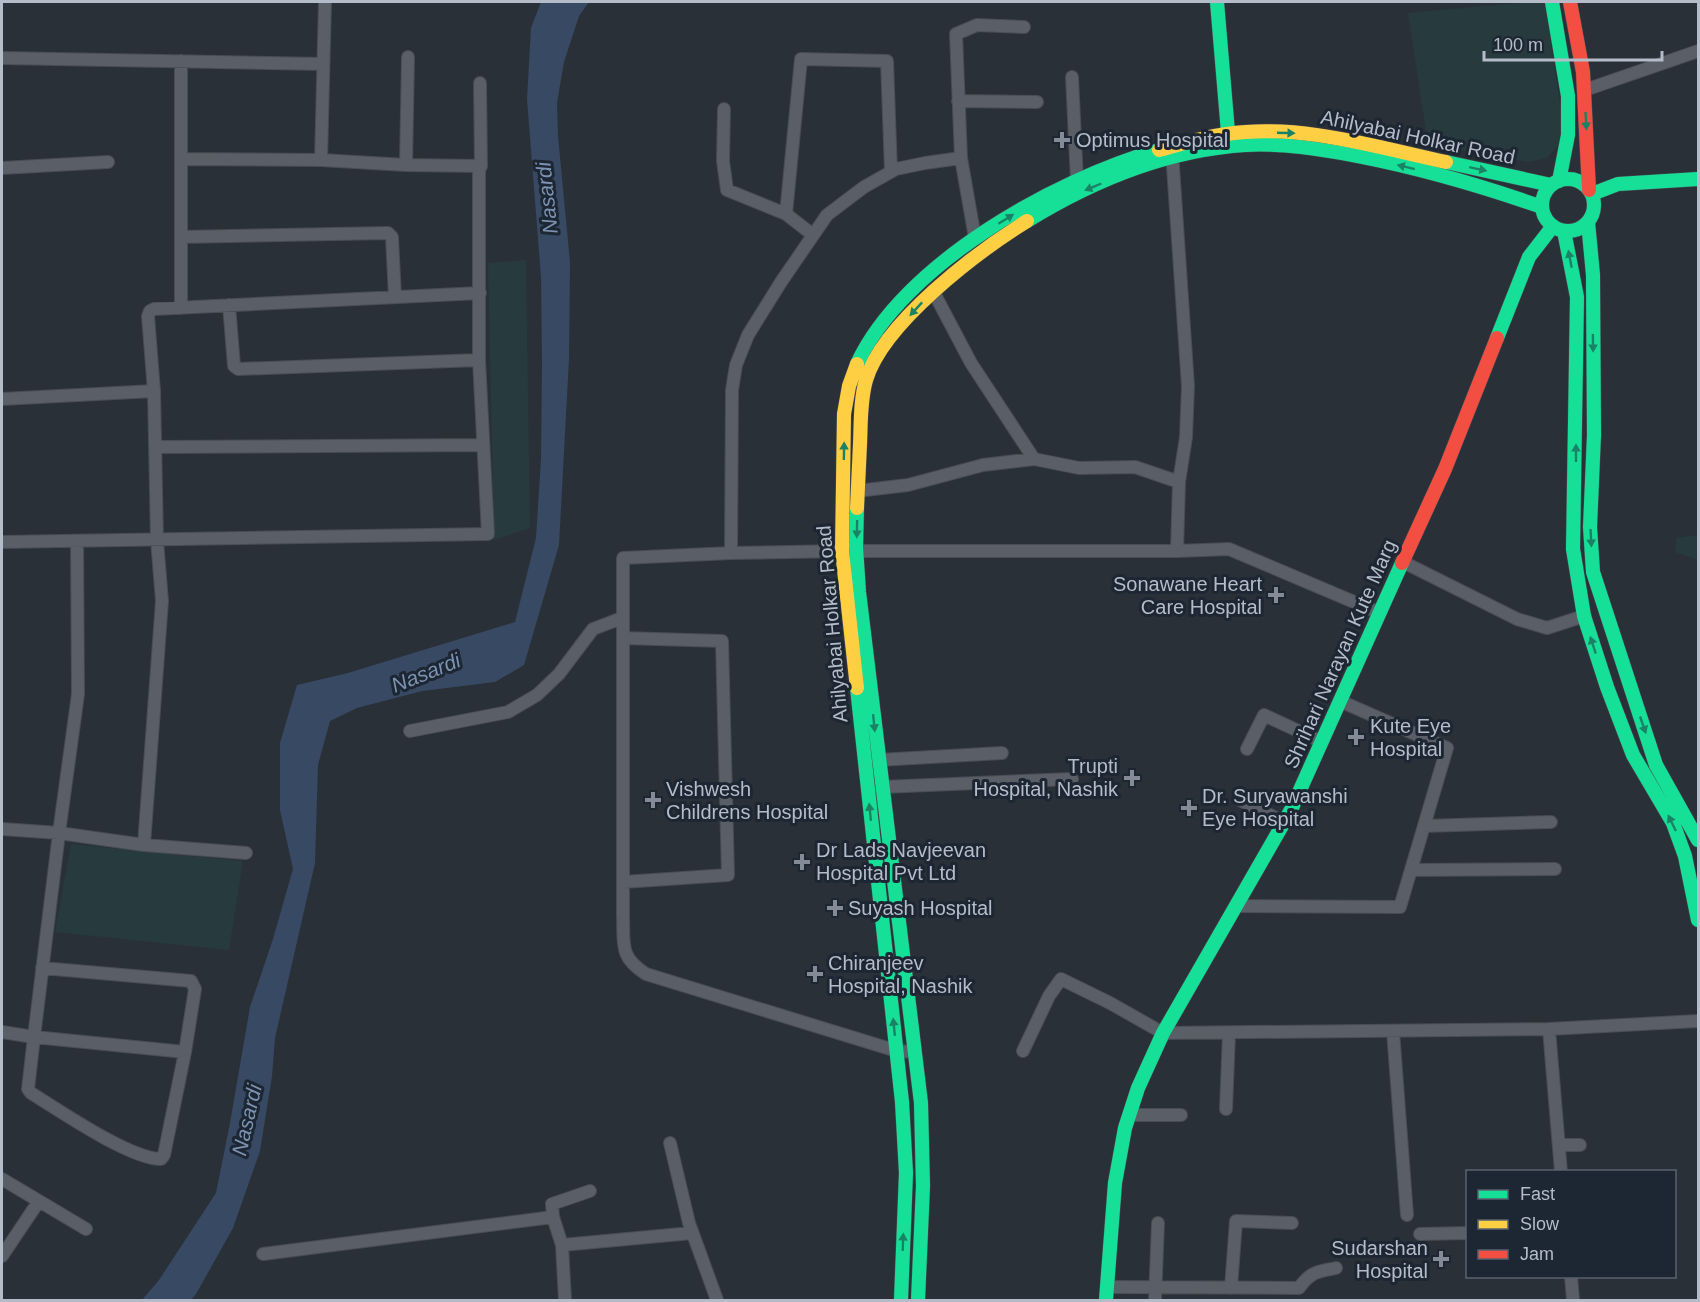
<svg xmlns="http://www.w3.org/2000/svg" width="1700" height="1302" font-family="Arial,sans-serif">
  <rect width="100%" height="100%" fill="#2a3038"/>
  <path fill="#273a3e" d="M 1529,2 L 1545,2 L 1562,117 L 1560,144 L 1547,158 L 1529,162 L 1428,144 L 1408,13 Z
    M 526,260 L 530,528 L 494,540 L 488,263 Z
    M 1698,533 L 1698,560 L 1675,552 L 1677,538 L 1697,535 Z
    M 71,844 L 243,861 L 229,950 L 55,932 Z"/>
  <path fill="#384963" d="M 541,2 L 589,2 L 579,16 L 564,62 L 557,103 L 558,136 L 570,262 L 569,359 L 559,545 L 524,665 L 495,682 L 422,691 L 357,708 L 330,721 L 318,765 L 315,863 L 275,1038 L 272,1076 L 260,1151 L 233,1228 L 196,1294 L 191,1300 L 142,1300 L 159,1280 L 216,1193 L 230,1123 L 250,1007 L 273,939 L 293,869 L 280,810 L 280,743 L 297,685 L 348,673 L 515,622 L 536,538 L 541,459 L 542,363 L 541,277 L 527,99 L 531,28 Z"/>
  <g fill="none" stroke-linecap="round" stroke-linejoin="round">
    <defs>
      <path id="street" d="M 2,58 L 323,64
        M 1072,77 L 1077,181
        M 480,83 L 481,166
        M 1585,90 L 1698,51
        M 958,101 L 1037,102
        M 724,109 L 723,161 L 727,190 L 786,214 L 813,235
        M 1172,152 L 1188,386 L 1186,437 L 1179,482
        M 321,160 L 325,2
        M 406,165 L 408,57
        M 2,168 L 108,162
        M 786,214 L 801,59 L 887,61 L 891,172
        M 181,237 L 388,233 L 392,237 L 395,297
        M 975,238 L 961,158 L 956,34 L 977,25 L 1024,27
        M 933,291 L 971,363 L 1034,459
        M 229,305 L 234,366 L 238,369 L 479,360
        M 181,308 L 181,61
        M 2,399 L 154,391
        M 156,447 L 482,445
        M 857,491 L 908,485 L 983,465 L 1034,459 L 1079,468 L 1135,467 L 1179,482 L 1177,551
        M 77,541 L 78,694 L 59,833 L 144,845 L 246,853
        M 2,542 L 488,534 L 479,360 L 479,170 L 481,166 L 406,165 L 321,160 L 182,159
        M 731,553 L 732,390 L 736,365 L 748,335 L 781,282 L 827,215 L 864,187 L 896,169 L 925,163 L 961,158
        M 1403,562 L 1517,619 L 1547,628 L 1584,616
        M 410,731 L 508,712 L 537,695 L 559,674 L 593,629 L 622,618
        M 1247,749 L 1264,715 L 1322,742
        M 878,760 L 1002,753
        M 882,787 L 1072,779
        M 1240,800 L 1284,822
        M 1424,826 L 1551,822
        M 2,829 L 59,833 L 34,1037 L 185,1052 L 195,989 L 191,981 L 42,968
        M 144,845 L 162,601 L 157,540 L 154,391 L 148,316 L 150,311 L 154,309 L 480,293
        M 1411,870 L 1555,869
        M 623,882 L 728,875 L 722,641 L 623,638
        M 1236,906 L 1400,907 L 1447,748 L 1340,701
        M 1549,1029 L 1561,1172
        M 1393,1031 L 1407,1215
        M 2,1032 L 34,1037 L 28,1089 L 31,1093 C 60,1111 130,1159 161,1159 L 164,1155 L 185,1052
        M 1023,1051 L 1049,996 L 1061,979 L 1110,1003 L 1163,1033 L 1549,1029 L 1698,1021
        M 915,1052 L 897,1051 L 646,974 C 619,957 624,944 623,915 L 623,558 L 731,553 L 842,551 L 1177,551 L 1229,549 L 1380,613
        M 1226,1109 L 1229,1033
        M 1129,1115 L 1181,1115
        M 670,1143 L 689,1223 L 717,1300
        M 1559,1145 L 1580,1145
        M 2,1179 L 86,1229
        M 553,1217 L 552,1204 L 590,1191
        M 1420,1234 L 1468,1233
        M 562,1245 L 565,1300
        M 263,1254 L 553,1217 L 562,1245 L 692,1233
        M 2,1256 L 39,1201
        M 1571,1276 L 1573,1300
        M 1107,1287 L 1299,1288 C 1311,1271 1318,1272 1336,1268
        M 1231,1288 L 1236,1221 L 1292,1223
        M 1155,1300 L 1158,1223"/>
      <path id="fast" d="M 1217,2 L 1229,144
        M 1552,2 L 1568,96 L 1568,135 L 1559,181
        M 1446,162 L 1551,185
        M1542 205a26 26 0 1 1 52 0a26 26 0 1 1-52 0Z
        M 1592,194 L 1618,184 L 1698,179
        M 1027,221 C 1092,181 1167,150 1245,145 C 1283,143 1320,149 1358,156 C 1420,168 1482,186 1542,207
        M 1588,222 L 1593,275 L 1594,435 L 1590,527 L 1593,572 L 1656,765 L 1698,840
        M 1564,231 L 1577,297 L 1573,549 L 1584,616 L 1607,687 L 1633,755 L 1673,823 L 1685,856 L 1698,920
        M 1497,338 L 1529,257 L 1553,226
        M 857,364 C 903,264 1056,179 1159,150
        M 857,508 L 856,547 L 859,592 L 921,1103 L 923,1186 L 918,1300
        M 857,688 L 902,1102 L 906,1173 L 901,1300
        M 1106,1300 L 1115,1183 L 1125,1128 L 1138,1088 L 1163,1033 L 1291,810 L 1402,563"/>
      <path id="slow" d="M 1159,150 C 1181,144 1204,137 1227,134 C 1300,123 1376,147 1446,162
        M 857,364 L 849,386 L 844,414 L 842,551 L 857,688
        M 857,508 C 858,487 859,465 860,444 C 861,423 860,401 866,380 C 883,323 977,252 1027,221"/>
      <path id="jam" d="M 1570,2 L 1583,72 L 1589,190
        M 1402,563 L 1445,469 L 1497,338"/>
    </defs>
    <use href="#street" stroke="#484c53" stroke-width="14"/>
    <use href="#fast" stroke="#484c53" stroke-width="15"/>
    <use href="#slow" stroke="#484c53" stroke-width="15"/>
    <use href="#jam" stroke="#484c53" stroke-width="15"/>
    <use href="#street" stroke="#5a5e66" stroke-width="12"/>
    <use href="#fast" stroke="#16e098" stroke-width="14"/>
    <use href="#slow" stroke="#ffcf43" stroke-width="14"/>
    <use href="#jam" stroke="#f24e42" stroke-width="14"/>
  </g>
  <defs><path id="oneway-solid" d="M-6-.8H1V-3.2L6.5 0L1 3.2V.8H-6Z" transform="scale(1.5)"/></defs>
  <g fill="#1a8366">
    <use href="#oneway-solid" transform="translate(1586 121) rotate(87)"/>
    <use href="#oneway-solid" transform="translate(1286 133) rotate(2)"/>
    <use href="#oneway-solid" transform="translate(1406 167) rotate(-166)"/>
    <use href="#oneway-solid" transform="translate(1478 169) rotate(12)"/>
    <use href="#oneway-solid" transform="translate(1093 187) rotate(157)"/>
    <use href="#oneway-solid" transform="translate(1006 219) rotate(-32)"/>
    <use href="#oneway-solid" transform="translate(1570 259) rotate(-101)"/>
    <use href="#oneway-solid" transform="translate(916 309) rotate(133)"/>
    <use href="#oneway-solid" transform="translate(1593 343) rotate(89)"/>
    <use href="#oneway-solid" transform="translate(844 451) rotate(-89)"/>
    <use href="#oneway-solid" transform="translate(1576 453) rotate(-90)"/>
    <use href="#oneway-solid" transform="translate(857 529) rotate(91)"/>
    <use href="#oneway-solid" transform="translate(1591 538) rotate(87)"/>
    <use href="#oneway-solid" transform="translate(1593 645) rotate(-108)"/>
    <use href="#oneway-solid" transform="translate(874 723) rotate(84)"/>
    <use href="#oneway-solid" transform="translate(1643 725) rotate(71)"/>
    <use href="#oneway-solid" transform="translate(870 812) rotate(-96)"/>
    <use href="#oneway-solid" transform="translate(1672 823) rotate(-116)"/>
    <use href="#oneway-solid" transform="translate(894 1027) rotate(-96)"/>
    <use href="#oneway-solid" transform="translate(903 1242) rotate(-88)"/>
  </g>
  <g fill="#848b96" stroke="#1d2633" stroke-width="2">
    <path d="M1059 131h6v6h6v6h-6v6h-6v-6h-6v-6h6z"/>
    <path d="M1273 586h6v6h6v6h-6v6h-6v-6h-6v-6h6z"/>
    <path d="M1353 728h6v6h6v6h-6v6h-6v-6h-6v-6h6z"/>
    <path d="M1129 769h6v6h6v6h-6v6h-6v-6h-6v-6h6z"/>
    <path d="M650 791h6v6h6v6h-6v6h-6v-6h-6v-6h6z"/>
    <path d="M1186 799h6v6h6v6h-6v6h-6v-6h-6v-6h6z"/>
    <path d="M799 853h6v6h6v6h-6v6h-6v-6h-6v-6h6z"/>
    <path d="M832 899h6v6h6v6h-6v6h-6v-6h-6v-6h6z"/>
    <path d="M812 965h6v6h6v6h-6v6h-6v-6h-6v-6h6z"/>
    <path d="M1438 1250h6v6h6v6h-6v6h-6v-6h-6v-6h6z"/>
  </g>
  <g text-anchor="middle" stroke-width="6" stroke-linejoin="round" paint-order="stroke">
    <g font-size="20" fill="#b4bcc9" stroke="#1d2633">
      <text transform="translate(1418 137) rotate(12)" y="7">Ahilyabai Holkar Road</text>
      <text transform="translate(832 624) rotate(-95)" y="7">Ahilyabai Holkar Road</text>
      <text transform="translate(1340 654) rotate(-66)" y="7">Shrihari Narayan Kute Marg</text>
    </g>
    <g font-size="20" fill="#b4bcc9" stroke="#1d2633" text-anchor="start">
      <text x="1076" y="147">Optimus Hospital</text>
      <text x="1262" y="591" text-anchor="end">Sonawane Heart<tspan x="1262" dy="23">Care Hospital</tspan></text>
      <text x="1370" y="733">Kute Eye<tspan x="1370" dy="23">Hospital</tspan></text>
      <text x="1118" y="773" text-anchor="end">Trupti<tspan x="1118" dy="23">Hospital, Nashik</tspan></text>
      <text x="666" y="796">Vishwesh<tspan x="666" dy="23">Childrens Hospital</tspan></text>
      <text x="1202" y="803">Dr. Suryawanshi<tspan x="1202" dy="23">Eye Hospital</tspan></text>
      <text x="816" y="857">Dr Lads Navjeevan<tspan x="816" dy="23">Hospital Pvt Ltd</tspan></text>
      <text x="848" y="915">Suyash Hospital</text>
      <text x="828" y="970">Chiranjeev<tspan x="828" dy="23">Hospital, Nashik</tspan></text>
      <text x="1428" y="1255" text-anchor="end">Sudarshan<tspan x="1428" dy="23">Hospital</tspan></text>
    </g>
    <g font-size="21" font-style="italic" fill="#7c92b1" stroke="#1d2633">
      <text transform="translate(547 198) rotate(-96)" y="7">Nasardi</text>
      <text transform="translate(426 673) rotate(-22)" y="7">Nasardi</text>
      <text transform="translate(247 1120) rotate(-77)" y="7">Nasardi</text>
    </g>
  </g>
  <rect width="1700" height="1302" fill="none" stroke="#b4bcc9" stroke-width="6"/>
  <rect x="1466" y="1170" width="210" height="108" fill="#1d2633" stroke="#59626f" stroke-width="1.5"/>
  <rect x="1478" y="1190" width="30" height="9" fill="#16e098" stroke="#59626f" stroke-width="1.5"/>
  <text x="1520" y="1200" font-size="18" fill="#b4bcc9">Fast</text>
  <rect x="1478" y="1220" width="30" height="9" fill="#ffcf43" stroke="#59626f" stroke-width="1.5"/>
  <text x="1520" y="1230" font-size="18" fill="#b4bcc9">Slow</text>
  <rect x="1478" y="1250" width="30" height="9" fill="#f24e42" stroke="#59626f" stroke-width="1.5"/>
  <text x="1520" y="1260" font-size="18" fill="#b4bcc9">Jam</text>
  <path d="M1484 51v9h178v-9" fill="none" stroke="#b4bcc9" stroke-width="3"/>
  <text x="1493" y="51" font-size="18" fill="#b4bcc9" stroke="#1d2633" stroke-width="4.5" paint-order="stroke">100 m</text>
</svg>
